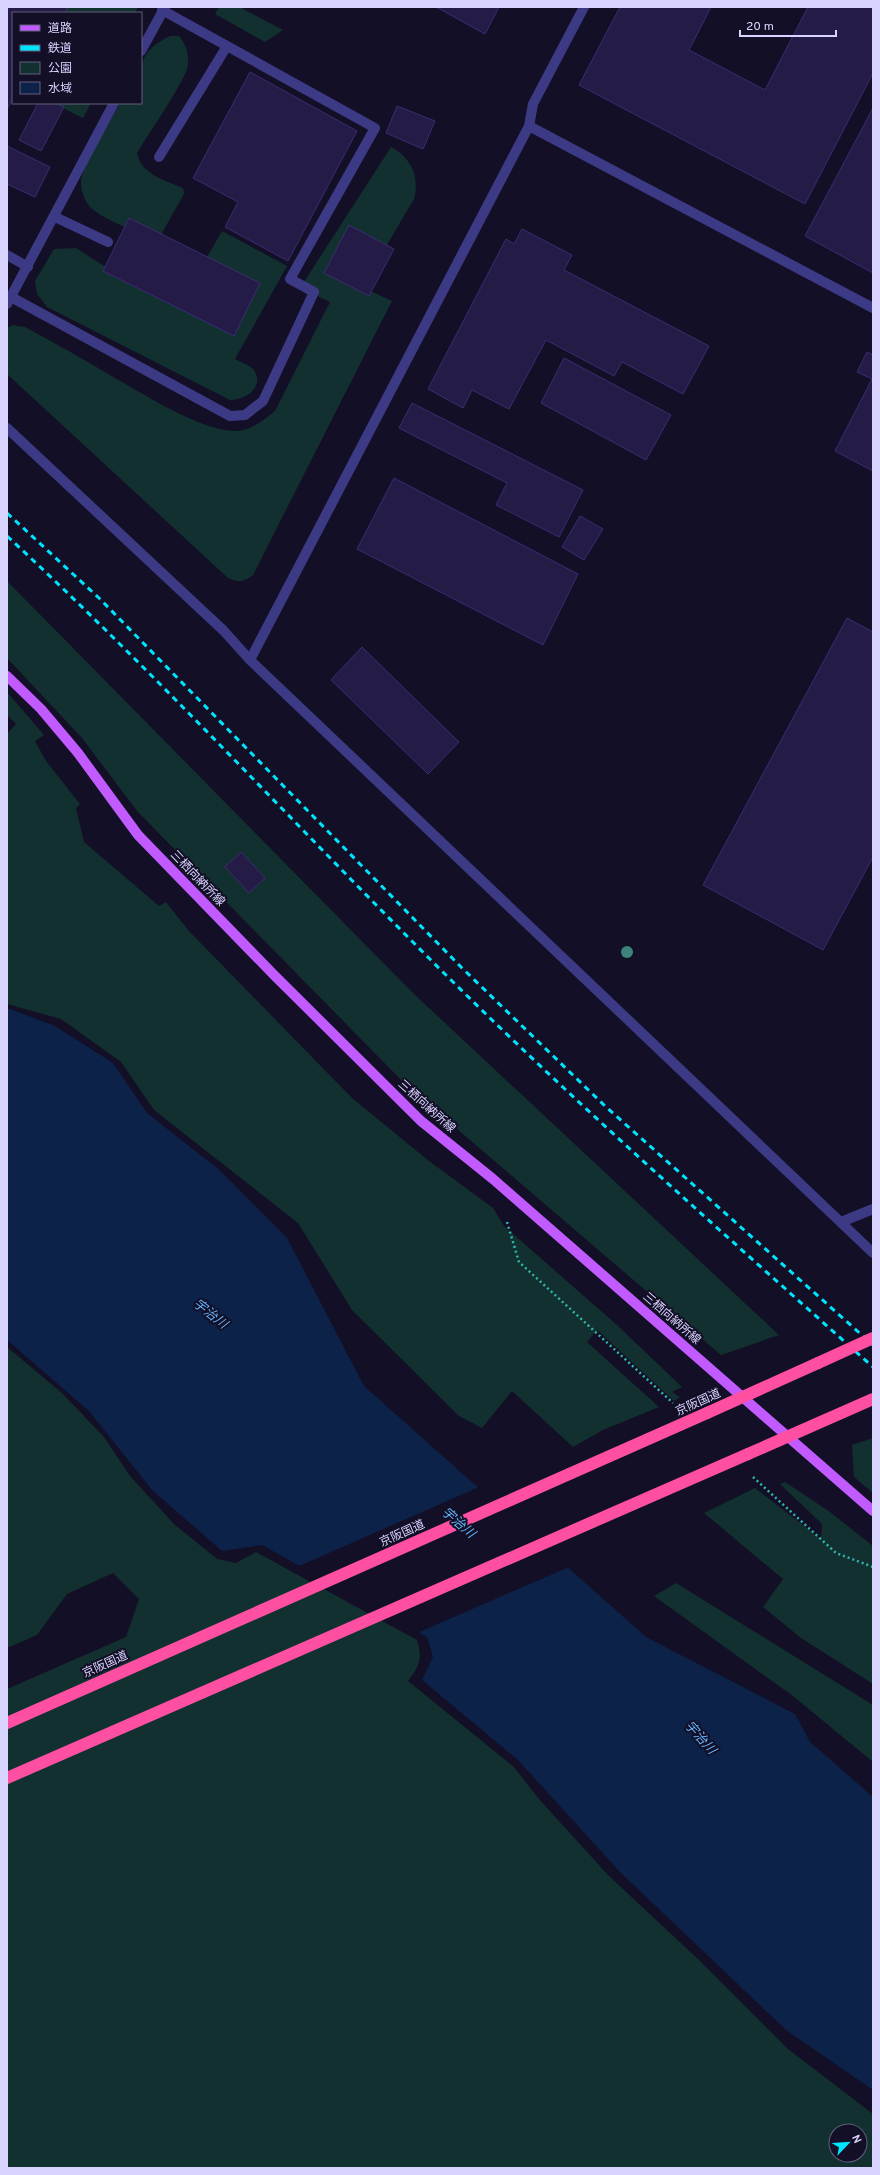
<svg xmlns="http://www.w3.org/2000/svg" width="880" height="2175" font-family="Overpass,'Noto Sans JP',sans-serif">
  <rect width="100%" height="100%" fill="#130f26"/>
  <path fill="#12302f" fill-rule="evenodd" d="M 53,7 L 138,7 L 135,13 L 50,13 Z
    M 219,7 L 244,7 L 243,9 L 283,30 L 265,42 L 215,14 Z
    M 170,36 L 179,36 C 186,44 189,54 188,65 C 186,80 147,136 137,153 C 141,174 164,180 183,188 L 184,194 L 158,240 C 139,232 107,222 91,208 C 85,202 81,191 81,183 C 80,168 112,119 120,103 L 141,103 C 141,69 135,53 170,36 Z
    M 53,103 L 91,103 L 83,118 Z
    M 391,147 C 411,157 420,177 414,199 L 362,287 L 392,301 L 253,575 C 243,582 239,583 228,578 L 7,374 L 7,328 L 12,325 L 25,327 C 55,343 85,360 115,378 C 147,396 198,429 234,431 C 249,432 264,420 275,411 L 330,302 L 300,288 Z
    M 222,231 L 287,266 L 235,359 C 240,362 250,365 254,370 C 265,388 245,400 230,400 L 47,307 L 37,294 L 35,281 L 54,249 L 76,248 L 112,271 L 203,264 Z
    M 7,581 L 414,994 L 779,1335 L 721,1355 L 408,1087 L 137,811 L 82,738 L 7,658 Z
    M 7,692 L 44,735 L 35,741 L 46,761 L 80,804 L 76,808 L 84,842 L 159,906 L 166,902 L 188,930 L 352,1098 L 429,1161 L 493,1208 L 504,1226 L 617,1325 L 682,1387 L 672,1392 L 680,1397 L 674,1401 L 597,1330 L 587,1342 L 659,1407 L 603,1430 L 573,1447 L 512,1391 L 482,1428 L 459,1416 L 352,1310 L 298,1223 L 154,1110 L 121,1062 L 61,1019 L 7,1004 L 7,734 L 16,724 L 7,715 Z
    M 7,1347 L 62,1393 L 104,1437 L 130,1476 L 174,1524 L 217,1559 L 236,1563 L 256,1552 L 417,1640 C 423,1660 419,1666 408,1681 L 514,1767 L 539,1799 L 608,1875 L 700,1961 L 788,2049 L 873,2114 L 873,2168 L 7,2168 L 7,1689 L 126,1637 L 139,1599 L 113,1573 L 67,1594 L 37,1635 L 7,1648 ZM 836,2131 L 860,2131 L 860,2155 L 836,2155 Z
    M 873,1438 L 873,1493 L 854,1477 L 852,1445 Z
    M 785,1482 L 830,1512 L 873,1546 L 873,1684 L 801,1638 L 763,1607 L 783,1579 L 704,1513 L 755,1488 L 821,1539 L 822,1524 L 780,1484 Z
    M 676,1583 L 873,1705 L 873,1762 L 793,1696 L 654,1596 Z"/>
  <path fill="#0c2248" d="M 7,1008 L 55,1026 L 113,1063 L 147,1113 L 217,1168 L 287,1238 L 364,1386 L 646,1637 L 795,1714 L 810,1742 L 873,1797 L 873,2090 L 786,2030 L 621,1873 L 517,1759 L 422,1680 L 433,1657 L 427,1637 L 262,1545 L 222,1551 L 152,1490 L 89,1411 L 7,1340 Z"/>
  <path fill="#130f26" d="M 479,1487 L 569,1567 L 417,1633 L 297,1567 Z"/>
  <path fill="#241b47" stroke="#3b2d73" d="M 9,7 L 68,7 L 64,13 L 13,13 L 13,98 L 7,109 L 7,11 Z
    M 436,7 L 499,7 L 485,34 Z
    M 620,7 L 711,7 L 689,50 L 765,90 L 808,7 L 873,7 L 873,73 L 805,204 L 579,85 Z
    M 250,72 L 357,131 L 288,261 L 225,227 L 238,202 L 193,178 Z
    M 38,103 L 55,103 L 64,107 L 41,151 L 19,140 Z
    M 397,106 L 435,121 L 423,149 L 386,133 Z
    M 873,108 L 873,273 L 805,236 Z
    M 7,146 L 50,167 L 35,197 L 7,184 Z
    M 129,218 L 260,283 L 234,336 L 103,271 Z
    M 349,225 L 394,249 L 369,296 L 324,273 Z
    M 522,229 L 572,255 L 564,270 L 709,346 L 683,394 L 622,362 L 614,376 L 546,340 L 509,409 L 472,390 L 463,408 L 428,389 L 506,239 L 514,244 Z
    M 867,352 L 873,355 L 873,471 L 835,451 L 872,379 L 857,372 Z
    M 564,358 L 671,415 L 646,460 L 541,403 Z
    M 412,403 L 583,490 L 559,537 L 496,505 L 507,483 L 399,428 Z
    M 394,478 L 578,574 L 543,645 L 357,549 Z
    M 580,516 L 603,529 L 584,560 L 562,547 Z
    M 847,618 L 873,632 L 873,857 L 823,950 L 703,885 Z
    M 362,647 L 459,742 L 428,774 L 331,680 Z
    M 241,852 L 265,878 L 249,893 L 225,867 Z"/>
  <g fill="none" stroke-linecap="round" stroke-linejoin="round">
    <path stroke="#2fb8b0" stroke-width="2.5" stroke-dasharray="2 3" stroke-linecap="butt" d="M 507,1222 L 519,1262 L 673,1403
      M 753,1477 L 836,1553 L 873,1567"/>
    <path stroke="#3d3a85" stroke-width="10" d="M 141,51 L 165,7
      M 529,126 L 873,308
      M 159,157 L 227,46
      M 55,217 L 108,242
      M 7,255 L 28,267
      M 11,297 L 230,416 L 245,415 L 263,401 L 314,292 L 290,279 L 375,128 L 162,10
      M 7,304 L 114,103
      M 7,428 L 224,631 L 250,660 L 873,1253
      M 250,660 L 529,126 L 533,104 L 584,7
      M 841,1222 L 873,1209"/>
    <path stroke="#c25bff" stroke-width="10" d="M 7,676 L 41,709 L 78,753 L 138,835 L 274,975 L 421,1121 L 493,1179 L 873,1511"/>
    <path stroke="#ff4fa3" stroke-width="12" d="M 707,1413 L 818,1363
      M 748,1454 L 873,1399"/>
    <path stroke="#00e5ff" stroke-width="3" stroke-dasharray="6 5" stroke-linecap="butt" d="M 7,513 L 100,599 L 462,968 L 605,1106 L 873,1345
      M 7,536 C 161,678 302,833 451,980 C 587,1114 731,1240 873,1367"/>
    <path stroke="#ff4fa3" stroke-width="12" d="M 818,1363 L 873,1338
      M 7,1723 L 707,1413
      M 7,1778 L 748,1454"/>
  </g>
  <circle fill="#3d827b" cx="627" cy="952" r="6"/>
  <g text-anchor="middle" stroke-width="4" stroke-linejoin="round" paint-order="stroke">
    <g font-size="12" fill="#d9d4ff" stroke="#130f26">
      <text transform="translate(198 878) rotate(46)" y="4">三栖向納所線</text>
      <text transform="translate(427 1106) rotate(42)" y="4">三栖向納所線</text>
      <text transform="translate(672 1318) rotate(41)" y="4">三栖向納所線</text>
      <text transform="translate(698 1402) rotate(-24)" y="4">京阪国道</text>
      <text transform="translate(402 1533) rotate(-24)" y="4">京阪国道</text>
      <text transform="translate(105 1664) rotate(-24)" y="4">京阪国道</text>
    </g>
    <g font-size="13" font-style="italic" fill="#62b6ff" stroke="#130f26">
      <text transform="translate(211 1313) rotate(38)" y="5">宇治川</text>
      <text transform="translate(459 1522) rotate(41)" y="5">宇治川</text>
      <text transform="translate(701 1737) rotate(48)" y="5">宇治川</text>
    </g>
  </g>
  <rect width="880" height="2175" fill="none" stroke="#d9d4ff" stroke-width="16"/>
  <rect x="12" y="12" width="130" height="92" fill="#130f26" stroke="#625e7d"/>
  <rect x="20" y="25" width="20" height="6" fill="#c25bff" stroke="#625e7d"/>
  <text x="48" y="32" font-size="12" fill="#d9d4ff">道路</text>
  <rect x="20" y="45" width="20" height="6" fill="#00e5ff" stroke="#625e7d"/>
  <text x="48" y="52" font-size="12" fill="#d9d4ff">鉄道</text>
  <rect x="20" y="62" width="20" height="12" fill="#12302f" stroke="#625e7d"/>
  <text x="48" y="72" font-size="12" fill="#d9d4ff">公園</text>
  <rect x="20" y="82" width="20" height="12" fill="#0c2248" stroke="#625e7d"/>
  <text x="48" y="92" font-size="12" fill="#d9d4ff">水域</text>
  <g transform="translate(848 2143) rotate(65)"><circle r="19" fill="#130f26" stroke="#625e7d"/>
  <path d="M0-3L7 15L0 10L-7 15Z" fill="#00e5ff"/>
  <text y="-6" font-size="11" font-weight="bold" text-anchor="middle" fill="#d9d4ff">N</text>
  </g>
  <path d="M740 30v6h96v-6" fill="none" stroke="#d9d4ff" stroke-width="2"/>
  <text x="746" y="30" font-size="12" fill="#d9d4ff" stroke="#130f26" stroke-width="3" paint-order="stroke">20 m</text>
</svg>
